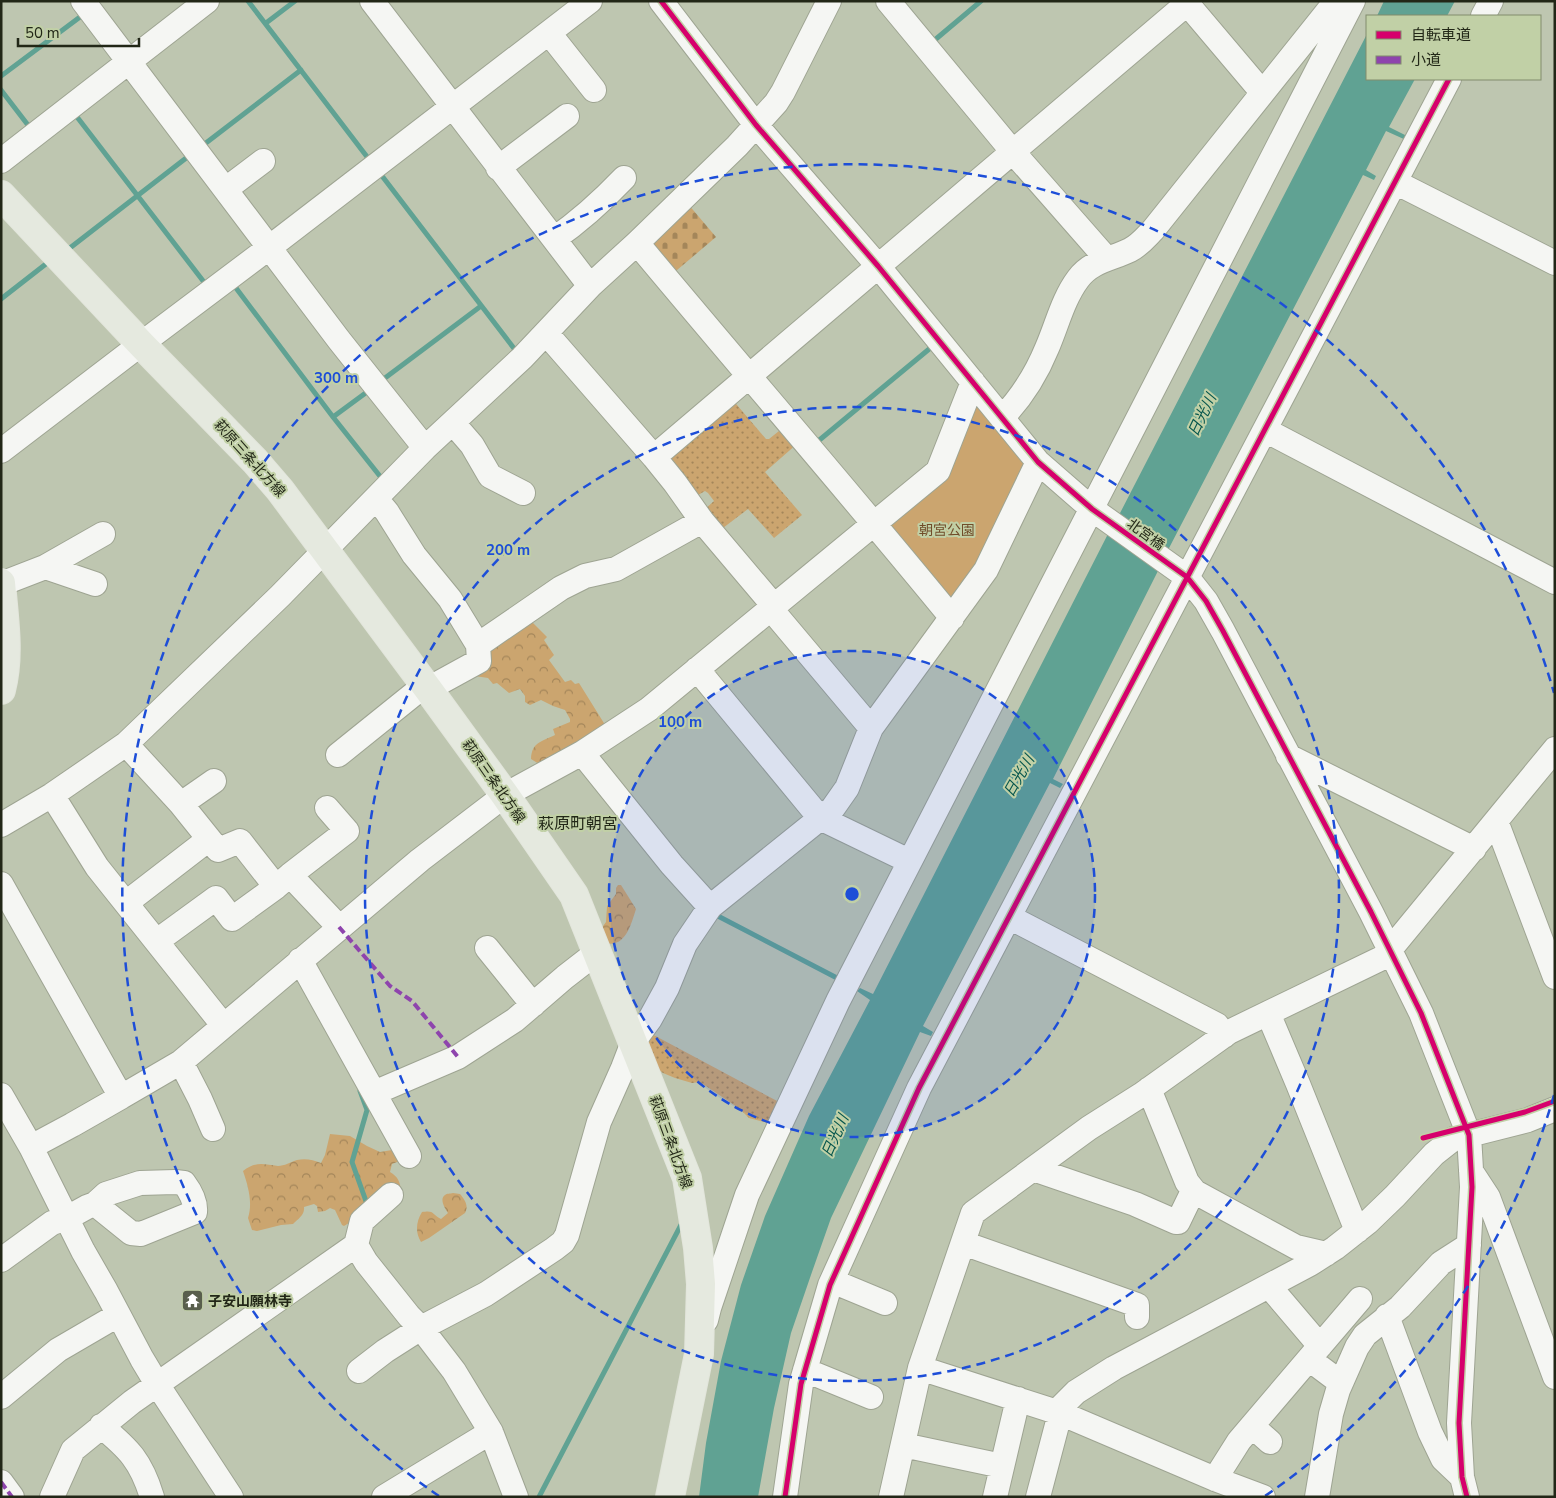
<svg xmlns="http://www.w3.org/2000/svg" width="1556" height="1498" font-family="'Nunito Sans','Noto Sans JP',sans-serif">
  <defs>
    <pattern id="grass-dots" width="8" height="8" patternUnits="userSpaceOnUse" patternTransform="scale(1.25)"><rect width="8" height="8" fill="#cba56f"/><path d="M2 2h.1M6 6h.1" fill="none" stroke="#a4865a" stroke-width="1.8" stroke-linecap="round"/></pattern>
    <pattern id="forest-crowns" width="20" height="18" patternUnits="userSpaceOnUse" patternTransform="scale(1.25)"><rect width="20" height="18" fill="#cba56f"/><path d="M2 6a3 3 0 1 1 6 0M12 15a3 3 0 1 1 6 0" fill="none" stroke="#a4865a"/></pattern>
    <pattern id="cemetery-stones" width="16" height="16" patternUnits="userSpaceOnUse" patternTransform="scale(1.25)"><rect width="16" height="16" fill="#cba56f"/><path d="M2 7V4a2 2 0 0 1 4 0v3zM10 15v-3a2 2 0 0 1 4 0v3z" fill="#a4865a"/></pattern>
  </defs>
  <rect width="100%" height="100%" fill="#bec6b0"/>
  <path fill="url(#grass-dots)" d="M 731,398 L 766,439 L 769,439 L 784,427 L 798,443 L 765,472 L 802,515 L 774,538 L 748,509 L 719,531 L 703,511 L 714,501 L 708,493 L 705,491 L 693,498 L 664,455 Z
    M 648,1032 L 779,1102 L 768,1123 L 749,1118 L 740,1109 L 700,1082 L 692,1083 L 675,1078 L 663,1073 L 652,1064 L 642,1045 Z"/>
  <path fill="url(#forest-crowns)" d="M 529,619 L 547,637 L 544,640 L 554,655 L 549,660 L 565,682 L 571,680 L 575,684 L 579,683 L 607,728 L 539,764 L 531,759 C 532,742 541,742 555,735 L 553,729 L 570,722 L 570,719 L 565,710 L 553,706 L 541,700 L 530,705 L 525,702 L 525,696 L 520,689 L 509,693 L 497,683 L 493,684 L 488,678 L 475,676 L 483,646 Z
    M 618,885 L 621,885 L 636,909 C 631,924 626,948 605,943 L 598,933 L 606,922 L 607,906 L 616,894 L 616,888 Z
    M 330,1134 L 350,1136 L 367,1146 L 380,1152 L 392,1150 L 402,1160 L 392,1164 L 390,1172 C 398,1177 400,1181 401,1191 L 344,1226 L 342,1225 L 335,1210 L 330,1208 L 325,1211 L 318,1212 L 317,1206 L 314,1204 L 304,1207 C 305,1215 298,1219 293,1224 L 281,1225 L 257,1231 L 252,1230 L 248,1218 C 253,1202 248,1186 243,1171 C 255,1161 264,1164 278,1166 C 284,1166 291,1162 297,1160 C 306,1158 313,1160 321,1163 L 325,1155 Z
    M 453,1193 L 460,1194 C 465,1200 469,1206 465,1213 L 429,1238 L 421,1242 C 415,1232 416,1222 422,1212 C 435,1210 431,1214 441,1219 L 448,1213 C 445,1209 439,1199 445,1195 C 447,1193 450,1194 453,1193 Z"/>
  <path fill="url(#cemetery-stones)" d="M 688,204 L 716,237 L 670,276 L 649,243 Z"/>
  <path fill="#cba56f" d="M 974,389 L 1033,463 L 983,569 L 953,604 L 876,523 L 941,471 Z"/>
  <path fill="#60a293" d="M 1384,1 L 1455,1 L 1447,16 L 1377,16 Z
    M 1367,34 L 1367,79 L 1415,79 L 1389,127 L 1407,136 L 1406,140 L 1386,131 L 1366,170 L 1376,176 L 1374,180 L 1363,175 L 1168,550 L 1118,517 Z
    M 1110,530 L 1161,565 L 1053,779 L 1063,784 L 1060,788 L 1050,783 L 923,1026 L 933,1032 L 931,1036 L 920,1032 L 831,1218 L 812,1272 L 791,1333 L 774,1408 L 758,1497 L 699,1497 L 706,1443 L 721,1361 L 741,1285 L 765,1216 L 809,1116 L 870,1000 L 857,991 L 860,988 L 873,994 Z"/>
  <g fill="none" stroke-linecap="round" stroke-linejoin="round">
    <path stroke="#60a293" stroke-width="5" d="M 248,1 L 371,162
      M 266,23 L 295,1
      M 930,44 L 981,1
      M 1,76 L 84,14
      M 1,90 L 31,129
      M 73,113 L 74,113 L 207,286
      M 202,146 L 301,70
      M 379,172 L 516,351
      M 66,251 L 190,155
      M 233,284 L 333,417 L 383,480
      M 1,299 L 51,260
      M 381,381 L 481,306
      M 333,417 L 371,389
      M 818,443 L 817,442 L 934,345
      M 714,914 L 837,978
      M 360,1091 L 367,1110 L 352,1162 L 367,1204 L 366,1206
      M 539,1497 L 683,1221"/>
    <defs>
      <path id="minor" d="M 83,1 L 339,340 L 425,448
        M 372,1 L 590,286
        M 661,1 L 756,125 L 878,266 L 1038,462 L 1092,509 L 1187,577 L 1206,601 L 1223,631 L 1371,912 L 1421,1013 L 1469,1135 L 1472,1187 L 1459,1423 L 1462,1477 L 1467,1497
        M 888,1 L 1013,152 L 1106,258
        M 1185,1 L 1262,92
        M 1483,16 L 1491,1
        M 549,33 L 594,90
        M 1,161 L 207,1
        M 498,168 L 567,116
        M 1395,182 L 1555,263
        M 226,189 L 263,161
        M 554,239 C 580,221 602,201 624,178
        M 637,243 C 742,369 849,492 952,618
        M 546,333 L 654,457 L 675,483 L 702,521 L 768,599 L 771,609 L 871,728
        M 1002,418 C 1022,397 1036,375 1047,348 C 1057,325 1063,299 1078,279 C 1091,261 1112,259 1130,250 C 1140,245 1146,237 1153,230 L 1336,1
        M 453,423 L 472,445 L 490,476 L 523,493
        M 1265,430 L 1555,582
        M 1,451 L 141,344 L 270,247 L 590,1
        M 654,457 L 1190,1
        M 376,499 L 387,512 L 414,555 L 450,599 L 478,645 L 479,661 L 428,689
        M 45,567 L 95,584
        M 1,584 L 45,567 L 103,534
        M 478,645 L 561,588 L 585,576 L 616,569 L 702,521
        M 697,669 L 820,818 L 909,861
        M 126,744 L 181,804 L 218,850 L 240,841 L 276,887 L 290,875 L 339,927
        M 582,753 L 672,865 L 710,907
        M 338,755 L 425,685
        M 1288,756 L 1474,849
        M 52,795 L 97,867 L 223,1025
        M 181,804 L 214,781
        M 1496,821 L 1555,977
        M 1,825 L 52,795 L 126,744 L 280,596 L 425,448 L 522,358 L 590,286 L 637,243 L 737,146 L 776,103 L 783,92 L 829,1
        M 290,875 L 347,831 L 327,808
        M 1,884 L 121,1097 L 72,1125 L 31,1147
        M 126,903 L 209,839
        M 1009,917 L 1217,1025 L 1224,1036
        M 157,941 L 216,898 L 232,919 L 276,887
        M 487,948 L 533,1005
        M 300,960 L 409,1156
        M 1268,1013 L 1298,1084 L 1357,1231
        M 181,1062 L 200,1099 L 213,1129
        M 1149,1089 L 1187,1182 L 1195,1192 L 1296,1247 L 1326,1254
        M 374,1093 L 458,1057 L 515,1020 L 565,977 L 596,953
        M 1,1095 L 31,1147 L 83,1251 L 106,1291 L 142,1359 L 157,1384 L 231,1497
        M 121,1097 L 181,1062 L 420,860 L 505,795 L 582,753 L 649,709 L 938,471 L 973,382
        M 1033,1169 L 1135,1204 L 1176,1222 L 1178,1222 L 1193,1191
        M 1471,1171 L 1488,1197 L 1555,1377
        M 391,1195 L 362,1221 L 356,1245 L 366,1262 L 409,1316 L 421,1328 L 454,1371 L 491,1432 L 516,1497
        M 963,1243 L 1137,1305 L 1137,1317
        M 1,1260 L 52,1223 L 67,1218 L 87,1207 L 95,1204 L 106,1194 L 140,1183 L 175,1182 L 184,1183 C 190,1191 196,1202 195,1212 L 141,1234 L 131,1233 L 95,1204
        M 832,1281 L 885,1303
        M 1269,1286 L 1320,1346
        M 1387,1316 L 1430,1432 L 1443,1459 L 1462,1477
        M 706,1320 L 709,1308 L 747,1195 L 838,1001 L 1353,1
        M 1309,1359 L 1341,1383
        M 920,1368 L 1060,1413 L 1215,1479 L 1263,1497
        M 805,1370 L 871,1397
        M 359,1371 L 385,1351 L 421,1328 L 486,1294 L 554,1249 L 563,1242 L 567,1235 L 599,1122 L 623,1068 L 633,1042 L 650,1019 L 667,988 L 685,944 L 710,907 L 833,808 L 847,788 L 871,728 L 986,570 L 1038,462
        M 1,1397 L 58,1350 L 118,1315
        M 101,1426 C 129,1449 141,1461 152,1497
        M 1252,1426 L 1270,1442
        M 903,1445 L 1002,1466
        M 1215,1479 L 1239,1441 L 1360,1299
        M 1,1482 L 12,1497
        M 52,1497 L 73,1450 L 132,1402 L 356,1245
        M 384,1497 L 491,1432
        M 785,1497 L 801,1384 L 830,1285 L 919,1088 L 1449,79
        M 891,1497 L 920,1368 L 973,1213 L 1089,1128 L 1141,1095 L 1229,1032 L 1384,957 L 1555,749
        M 995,1497 L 1018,1399
        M 1038,1497 L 1062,1406 L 1076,1392 L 1114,1368 L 1310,1264 L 1335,1248 L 1368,1222 L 1395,1196 L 1434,1154 L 1453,1139 L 1528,1120 L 1555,1109
        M 1317,1497 L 1331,1414 L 1338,1390 L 1357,1347 L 1365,1335 L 1400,1307 L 1441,1263 L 1469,1245"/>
      <path id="major" d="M 1,195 L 141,344 L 255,461 L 280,490 L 428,689 L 505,795 L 574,895 L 687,1178 L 698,1248 L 701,1284 L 699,1354 L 670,1497
        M 1,583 C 4,619 10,655 1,690"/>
    </defs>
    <use href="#minor" stroke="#9ea492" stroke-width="26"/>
    <use href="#major" stroke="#e2e5db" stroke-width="30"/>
    <use href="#minor" stroke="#f5f6f3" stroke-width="24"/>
    <use href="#major" stroke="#e5e9df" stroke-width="28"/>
    <path stroke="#8e44ad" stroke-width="4" stroke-dasharray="8 4" stroke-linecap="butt" d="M 339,927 L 390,986 L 412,1001 L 458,1057
      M 1,1482 L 12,1497"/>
    <defs>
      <path id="cycleway" d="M 661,1 L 756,125 L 878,266 L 1038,462 L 1092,509 L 1187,577 L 1206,601 L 1223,631 L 1371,912 L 1421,1013 L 1469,1135 L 1472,1187 L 1459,1423 L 1462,1477 L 1467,1497
        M 1423,1138 L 1525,1112 L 1555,1101
        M 785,1497 L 801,1384 L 830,1285 L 919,1088 L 1449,79"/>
    </defs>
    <use href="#cycleway" stroke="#c1d0a6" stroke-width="8"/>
    <use href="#cycleway" stroke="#d6006c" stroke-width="5"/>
  </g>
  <circle cx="852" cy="894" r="243" fill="#1d4ed8" fill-opacity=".12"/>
  <g fill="none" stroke="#1d4ed8" stroke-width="2.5" stroke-dasharray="9 6">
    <circle cx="852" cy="894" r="243"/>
    <circle cx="852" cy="894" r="487"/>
    <path d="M1554 1095A730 730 0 0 1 1265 1496M439 1496A730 730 0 1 1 1554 693"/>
  </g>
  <defs>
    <symbol id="temple-square" viewBox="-11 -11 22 22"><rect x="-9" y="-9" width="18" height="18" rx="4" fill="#595f4d" stroke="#c1d0a6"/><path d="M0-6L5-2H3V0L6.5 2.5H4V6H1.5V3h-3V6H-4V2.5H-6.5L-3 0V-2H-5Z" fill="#fff"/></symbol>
  </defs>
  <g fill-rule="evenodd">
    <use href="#temple-square" x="180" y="1288" width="25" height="25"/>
  </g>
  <g text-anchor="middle" stroke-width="4" stroke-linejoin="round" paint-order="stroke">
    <g font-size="14" fill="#222717" stroke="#c1d0a6">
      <text transform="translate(250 458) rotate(48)" y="5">萩原三条北方線</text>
      <text transform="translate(1146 534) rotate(36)" y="5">北宮橋</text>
      <text transform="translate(494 781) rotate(55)" y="5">萩原三条北方線</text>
      <text transform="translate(671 1142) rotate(70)" y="5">萩原三条北方線</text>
    </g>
    <g font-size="14" fill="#714d2a" stroke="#c1d0a6">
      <text x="947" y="535">朝宮公園</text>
    </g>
    <g font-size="14" font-weight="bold" fill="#222717" stroke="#c1d0a6" text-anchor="start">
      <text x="208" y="1306">子安山願林寺</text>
    </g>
    <g font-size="15" font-style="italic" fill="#06564d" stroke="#c1d0a6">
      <text transform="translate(1202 415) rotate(-64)" y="5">日光川</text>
      <text transform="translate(1019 776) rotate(-60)" y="5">日光川</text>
      <text transform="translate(835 1136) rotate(-66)" y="5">日光川</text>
    </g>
    <g font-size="16" fill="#222717" stroke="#c1d0a6">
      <text x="578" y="829">萩原町朝宮</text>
    </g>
  </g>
  <circle cx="852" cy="894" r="8" fill="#1d4ed8" stroke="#c1d0a6" stroke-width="2.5"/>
  <g font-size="15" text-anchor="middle" font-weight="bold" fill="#1d4ed8" stroke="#c1d0a6" stroke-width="4" stroke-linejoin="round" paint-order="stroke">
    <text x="336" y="383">300 m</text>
    <text x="508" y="555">200 m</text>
    <text x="680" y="727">100 m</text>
  </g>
  <rect width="1556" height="1498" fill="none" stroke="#222717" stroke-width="5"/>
  <rect x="1366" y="15" width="175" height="65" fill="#c1d0a6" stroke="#818c6d"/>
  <rect x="1376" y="31" width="25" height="8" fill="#d6006c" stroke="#818c6d"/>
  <text x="1411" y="40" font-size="15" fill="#222717">自転車道</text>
  <rect x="1376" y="56" width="25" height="8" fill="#8e44ad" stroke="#818c6d"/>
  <text x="1411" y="65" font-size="15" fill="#222717">小道</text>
  <path d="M18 38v8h121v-8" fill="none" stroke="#222717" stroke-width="2.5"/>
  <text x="25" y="38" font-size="15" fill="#222717" stroke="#c1d0a6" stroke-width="4" paint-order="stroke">50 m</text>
</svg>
